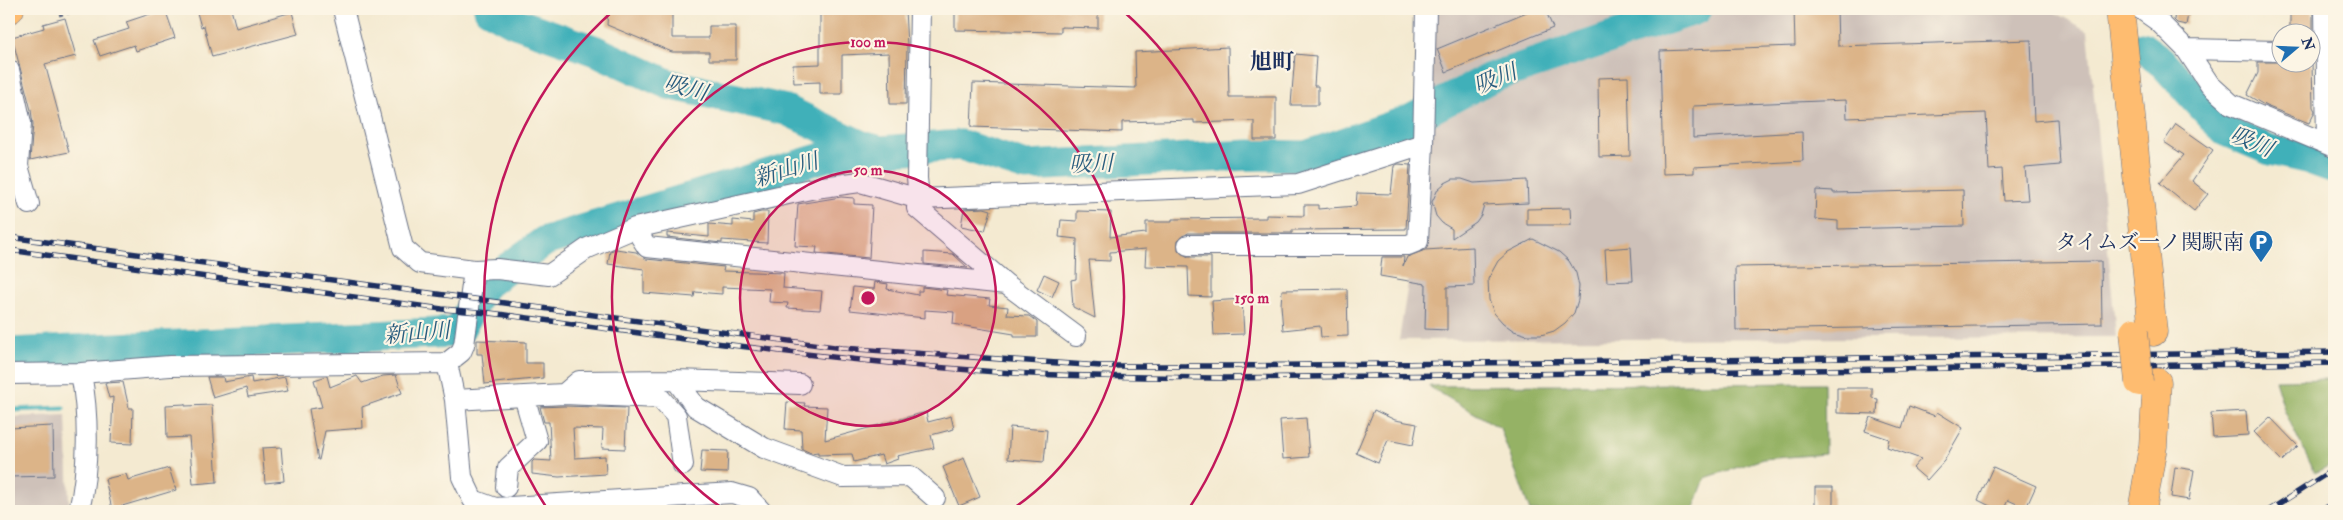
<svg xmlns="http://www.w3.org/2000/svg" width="2343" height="520" font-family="'IM FELL Double Pica','Noto Serif JP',serif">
  <rect width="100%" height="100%" fill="#fcf5e5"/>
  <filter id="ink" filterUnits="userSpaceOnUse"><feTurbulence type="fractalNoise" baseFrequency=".02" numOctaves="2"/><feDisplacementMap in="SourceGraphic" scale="10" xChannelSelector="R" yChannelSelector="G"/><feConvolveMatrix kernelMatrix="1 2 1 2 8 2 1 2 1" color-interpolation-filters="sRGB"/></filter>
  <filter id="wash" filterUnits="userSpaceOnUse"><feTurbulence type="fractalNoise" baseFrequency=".0096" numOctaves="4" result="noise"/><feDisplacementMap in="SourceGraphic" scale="20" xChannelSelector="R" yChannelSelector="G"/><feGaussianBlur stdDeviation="1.12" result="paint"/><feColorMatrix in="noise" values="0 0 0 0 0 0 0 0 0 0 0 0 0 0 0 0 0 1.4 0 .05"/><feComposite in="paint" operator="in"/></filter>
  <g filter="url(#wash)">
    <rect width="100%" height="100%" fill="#f4ead1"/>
    <path fill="#cec1b9" d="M 1434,9 L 2049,9 L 2088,31 L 2116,337 L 1399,340 L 1429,151 Z
      M 66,415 L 69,502 L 66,511 L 9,511 L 9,417 Z"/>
    <path fill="#95b265" stroke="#587062" d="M 2334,379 L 2334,463 L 2315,473 L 2285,412 L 2275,380 Z
      M 1824,383 L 1825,454 L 1763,459 L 1705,478 L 1693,511 L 1530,511 L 1500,428 L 1428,386 Z"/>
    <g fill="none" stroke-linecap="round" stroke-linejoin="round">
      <path stroke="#40b0b9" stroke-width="5" d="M 9,410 L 63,408"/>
      <path stroke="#40b0b9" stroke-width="31" d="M 489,9 L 513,22 L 596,51 L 668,84 L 786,110 L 862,146 L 880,151 L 961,145 L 1026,166 L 1250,155 L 1306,156 L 1410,120 L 1490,78 L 1697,9
        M 2142,47 L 2160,60 L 2225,131 L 2270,150 L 2306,158 L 2334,168
        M 9,353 L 458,332 L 483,286 L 545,241 L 862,146"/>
    </g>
    <g id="blocks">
      <path fill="#dcb488" d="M 165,9 L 175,38 L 136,51 L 134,45 L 100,56 L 94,40 L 129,29 L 126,22 Z
        M 196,9 L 231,9 L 236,28 L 292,12 L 298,34 L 212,57 L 204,26 L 201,27 Z
        M 608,9 L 672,9 L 672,38 L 709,38 L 709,26 L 736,26 L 736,60 L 709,60 L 709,52 L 672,52 L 607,25 Z
        M 855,9 L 905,9 L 907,46 L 906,104 L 890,104 L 889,53 L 842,55 L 842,94 L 820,94 L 820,82 L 794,83 L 793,65 L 820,64 L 820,11 L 855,11 Z
        M 955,9 L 1098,9 L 1098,28 L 1061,27 L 1061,32 L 955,30 Z
        M 1534,9 L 1545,9 L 1553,28 L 1446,72 L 1437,49 Z
        M 1794,9 L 1837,9 L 1838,46 L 2031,40 L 2034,121 L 2057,119 L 2060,165 L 2025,168 L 2028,200 L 2004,201 L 2002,169 L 1989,170 L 1986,113 L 1847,118 L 1846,100 L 1693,106 L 1693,138 L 1802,132 L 1803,161 L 1694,167 L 1694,173 L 1663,174 L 1660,51 L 1795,46 Z
        M 2175,9 L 2189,9 L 2186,25 L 2177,23 L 2174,20 Z
        M 2290,11 L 2313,11 L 2313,32 L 2290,32 Z
        M 65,18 L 76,56 L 45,64 L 69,152 L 30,160 L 33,124 L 31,110 L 12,37 L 44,28 L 43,24 Z
        M 1228,47 L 1229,97 L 1276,97 L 1276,140 L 1254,140 L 1254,121 L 1194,123 L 1194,120 L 1122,122 L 1122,132 L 971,127 L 973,83 L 1136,88 L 1135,52 Z
        M 1295,54 L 1316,56 L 1314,86 L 1318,86 L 1318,105 L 1291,105 Z
        M 2258,62 L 2312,62 L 2313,107 L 2315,111 L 2309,123 L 2266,106 L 2247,95 L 2258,73 Z
        M 1628,77 L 1630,156 L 1599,157 L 1598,78 Z
        M 2176,124 L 2213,150 L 2192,181 L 2208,194 L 2194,211 L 2160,183 L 2184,155 L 2164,142 Z
        M 1398,164 L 1410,165 L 1406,229 L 1292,230 L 1292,233 L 1188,233 L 1178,240 L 1178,250 L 1188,257 L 1211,257 L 1211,297 L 1189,296 L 1188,267 L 1145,266 L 1146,249 L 1110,252 L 1110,261 L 1089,260 L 1095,318 L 1073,307 L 1071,280 L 1076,279 L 1077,239 L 1059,237 L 1061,220 L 1077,221 L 1077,211 L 1111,212 L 1110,237 L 1146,233 L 1146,222 L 1172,222 L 1172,219 L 1266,218 L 1266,215 L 1304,216 L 1304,205 L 1318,205 L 1318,209 L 1356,206 L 1357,193 L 1391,194 L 1394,166 Z
        M 1453,179 L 1462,179 L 1474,183 L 1527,180 L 1528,203 L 1484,205 L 1481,215 L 1476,222 L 1452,238 L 1452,229 L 1442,223 L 1436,216 L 1432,202 L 1438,189 L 1445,183 Z
        M 1816,190 L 1833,191 L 1833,193 L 1963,190 L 1964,226 L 1838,229 L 1838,221 L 1815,219 Z
        M 841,197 L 854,198 L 854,204 L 872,205 L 869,258 L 816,253 L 817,247 L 795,246 L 798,204 Z
        M 984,208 L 991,210 L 985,231 L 961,226 L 964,209 Z
        M 1570,208 L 1571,225 L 1527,225 L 1527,209 Z
        M 761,212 L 768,212 L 767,243 L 722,240 L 722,243 L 667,237 L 667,233 L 709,237 L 709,224 L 733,226 L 733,220 L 753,222 L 753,214 Z
        M 1533,239 L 1559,252 L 1569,261 L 1576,273 L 1579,286 L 1578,300 L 1574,313 L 1565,323 L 1554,331 L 1541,335 L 1527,335 L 1514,331 L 1503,323 L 1494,313 L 1489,300 L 1488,279 L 1498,261 L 1508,252 Z
        M 1473,247 L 1474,286 L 1447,287 L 1447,330 L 1425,329 L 1426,284 L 1380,276 L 1382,257 L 1404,257 L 1403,266 L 1407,257 L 1425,250 Z
        M 1631,247 L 1633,281 L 1607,282 L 1605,249 Z
        M 616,249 L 636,252 L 646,259 L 724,267 L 723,271 L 784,273 L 783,288 L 822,291 L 820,310 L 787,308 L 788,303 L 769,302 L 770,289 L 722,287 L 722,294 L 695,292 L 694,297 L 644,293 L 644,269 L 608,264 L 610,251 Z
        M 924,252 L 953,254 L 968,268 L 924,264 Z
        M 2101,261 L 2102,324 L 1736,330 L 1735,267 Z
        M 1044,274 L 1059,281 L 1052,297 L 1037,290 Z
        M 875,282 L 888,284 L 887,289 L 918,295 L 918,291 L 922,291 L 922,287 L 947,290 L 946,295 L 990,299 L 989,305 L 1008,307 L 1007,315 L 1029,316 L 1037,322 L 1037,337 L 1014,337 L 1014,334 L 953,324 L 954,312 L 925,310 L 925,318 L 850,310 L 853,287 L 874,289 Z
        M 1347,289 L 1348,336 L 1321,337 L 1320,326 L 1283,330 L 1281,305 L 1282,290 Z
        M 1242,299 L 1244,334 L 1214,335 L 1212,301 Z
        M 477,340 L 526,342 L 526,363 L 543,363 L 543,378 L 485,384 L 482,354 L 477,354 Z
        M 396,375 L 402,393 L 362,407 L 363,428 L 325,431 L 319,460 L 318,460 L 309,409 L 322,407 L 314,380 L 327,376 L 330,387 L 357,376 L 362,383 L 383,376 Z
        M 207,377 L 223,377 L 224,382 L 251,377 L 252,383 L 285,377 L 288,391 L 248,397 L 246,388 L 213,398 Z
        M 123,382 L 129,408 L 133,408 L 132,444 L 111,443 L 113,397 L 109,398 L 105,383 Z
        M 1837,388 L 1872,388 L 1872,398 L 1878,399 L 1877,414 L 1837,413 Z
        M 787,402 L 805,403 L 804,406 L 827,407 L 825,440 L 926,412 L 928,422 L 951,416 L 954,429 L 931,435 L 934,448 L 897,456 L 898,459 L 884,464 L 881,455 L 854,462 L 852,454 L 818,455 L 818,452 L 811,453 L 802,449 L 801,430 L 785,429 Z
        M 185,404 L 185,406 L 212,405 L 217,482 L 193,484 L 189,437 L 167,438 L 166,405 Z
        M 564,406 L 627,408 L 625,449 L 602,448 L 603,429 L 573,428 L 575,458 L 605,456 L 606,474 L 559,477 L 532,474 L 532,462 L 534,460 L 551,461 L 549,422 L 544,422 L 540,407 Z
        M 1909,406 L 1935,416 L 1937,412 L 1963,428 L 1944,461 L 1927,480 L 1913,468 L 1921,459 L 1887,447 L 1889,439 L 1865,431 L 1870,417 L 1902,428 Z
        M 1374,410 L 1395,420 L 1417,424 L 1413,445 L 1388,440 L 1378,463 L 1356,453 Z
        M 2246,411 L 2248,435 L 2213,437 L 2211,413 Z
        M 2270,417 L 2298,446 L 2282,461 L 2254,432 Z
        M 1306,418 L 1309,457 L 1283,459 L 1280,420 Z
        M 53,426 L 54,476 L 9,477 L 9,428 Z
        M 1010,427 L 1047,430 L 1044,462 L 1008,459 Z
        M 281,447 L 284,481 L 265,483 L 262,448 Z
        M 702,450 L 728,451 L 727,473 L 700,472 Z
        M 964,458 L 980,497 L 959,506 L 943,467 Z
        M 1993,467 L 2036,486 L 2026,508 L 2008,500 L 2003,511 L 2000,511 L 1978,500 Z
        M 2175,467 L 2194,470 L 2189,500 L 2171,497 Z
        M 169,468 L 176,490 L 112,509 L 105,479 L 126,474 L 128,480 Z
        M 1815,487 L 1833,487 L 1833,511 L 1815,511 Z"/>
    </g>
  </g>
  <g filter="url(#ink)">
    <use href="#blocks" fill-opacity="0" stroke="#677086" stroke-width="1"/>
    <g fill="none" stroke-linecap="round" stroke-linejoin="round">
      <defs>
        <path id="minor" d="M 343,9 L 403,248 L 420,263 L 474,270 L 464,345 L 461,352 L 447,363 L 455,400 L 462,477 L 473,500 L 495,508 L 732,493 L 749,498 L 761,511
          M 2141,9 L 2158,21 L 2186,49 L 2210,85 L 2231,104 L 2334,147
          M 2325,9 L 2327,144
          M 2186,49 L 2280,51
          M 9,70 L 21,123 L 18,166
          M 9,166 L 18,166 L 29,204
          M 635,228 L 647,247 L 1006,284
          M 1188,245 L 1408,245 L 1418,241 L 1423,144
          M 474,270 L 497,269 L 549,275 L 588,248 L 635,228 L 815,188 L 860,182 L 919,199 L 917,178 L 920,9
          M 1076,336 L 1006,284 L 917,208 L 919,199 L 1298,184 L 1423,144 L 1426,9
          M 9,374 L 81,373 L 170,366 L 447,363
          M 676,380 L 696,407 L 764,448 L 843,477 L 910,476 L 935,498
          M 564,394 L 579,381 L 676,380 L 800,384
          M 524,396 L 564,394 L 660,398 L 676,416 L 683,465
          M 455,400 L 524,396 L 537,441 L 508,468 L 506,487
          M 79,511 C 89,468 89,416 81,373"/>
        <path id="trunk" d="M 9,9 L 10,9
          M 2120,9 L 2153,332
          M 2142,511 L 2153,446 L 2157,382"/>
      </defs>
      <use href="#minor" stroke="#677086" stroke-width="22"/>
      <use href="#trunk" stroke="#677086" stroke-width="29"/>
      <path stroke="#677086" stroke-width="3" stroke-dasharray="4 4" stroke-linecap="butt" d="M 59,15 L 85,9"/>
      <use href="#minor" stroke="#fff" stroke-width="20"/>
      <use href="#trunk" stroke="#febc70" stroke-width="28"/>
      <defs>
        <path id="rail" d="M 9,237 L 842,348 L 1101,366 L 1229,366 L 2334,352
          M 9,250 L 442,309 L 490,313 C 650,334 810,358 971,370 C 1056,377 1143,377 1228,378 L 2334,363
          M 2268,511 L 2334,469
          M 2322,511 L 2334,502"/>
      </defs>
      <use href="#rail" stroke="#1b2f5e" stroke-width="5.5"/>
      <use href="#rail" stroke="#fcf5e5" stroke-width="4" stroke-dasharray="11" stroke-linecap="butt"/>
      <defs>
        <path id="trunk-bridge" d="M 2134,332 L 2139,382"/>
      </defs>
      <use href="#trunk-bridge" stroke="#677086" stroke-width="29" stroke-linecap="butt"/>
      <use href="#trunk-bridge" stroke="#febc70" stroke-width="28"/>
    </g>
  </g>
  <circle cx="868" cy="298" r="128" fill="#c2185b" fill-opacity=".12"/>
  <g fill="none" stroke="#c2185b" stroke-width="2.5">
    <circle cx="868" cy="298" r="128"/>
    <path d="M725 510A256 256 0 1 1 1011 510"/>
    <path d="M548 510A384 384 0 0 1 614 10M1122 10A384 384 0 0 1 1188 510"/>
  </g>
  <defs>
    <symbol id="parking-pin" viewBox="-11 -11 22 30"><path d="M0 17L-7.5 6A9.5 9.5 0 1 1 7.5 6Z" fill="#1f6fb2" stroke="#fcf5e5"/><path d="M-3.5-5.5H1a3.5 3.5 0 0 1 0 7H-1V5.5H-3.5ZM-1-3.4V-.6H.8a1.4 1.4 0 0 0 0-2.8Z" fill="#fff"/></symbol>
  </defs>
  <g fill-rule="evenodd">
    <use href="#parking-pin" x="2247" y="228" width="28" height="38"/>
  </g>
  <g text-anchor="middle" stroke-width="4.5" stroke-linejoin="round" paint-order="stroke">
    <g font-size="21" fill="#1b2f5e" stroke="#fcf5e5" text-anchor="end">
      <text x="2244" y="249">タイムズ一ノ関駅南</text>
    </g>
    <g font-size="22" font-weight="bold" fill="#1b2f5e" stroke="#fcf5e5">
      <text x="1272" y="69">旭町</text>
    </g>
    <g font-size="22" font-style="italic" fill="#285c7e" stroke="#fcf5e5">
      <text transform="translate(1495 78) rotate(-22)" y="8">吸川</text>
      <text transform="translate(686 87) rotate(15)" y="8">吸川</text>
      <text transform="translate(2252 141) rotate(23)" y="8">吸川</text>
      <text transform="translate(1091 163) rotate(-2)" y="8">吸川</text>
      <text transform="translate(786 169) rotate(-17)" y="8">新山川</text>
      <text transform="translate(417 332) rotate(-5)" y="8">新山川</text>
    </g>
  </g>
  <circle cx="868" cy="298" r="8" fill="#c2185b" stroke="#fcf5e5" stroke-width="2.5"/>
  <g font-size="15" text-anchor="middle" font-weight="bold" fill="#c2185b" stroke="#fcf5e5" stroke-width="4.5" stroke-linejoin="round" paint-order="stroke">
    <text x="868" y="47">100 m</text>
    <text x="868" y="175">50 m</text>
    <text x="1252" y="303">150 m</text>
  </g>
  <rect width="2343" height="520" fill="none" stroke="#fcf5e5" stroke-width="30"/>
  <g transform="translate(2296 48) rotate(71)"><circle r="24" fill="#fcf5e5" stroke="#a2a6af"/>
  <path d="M0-4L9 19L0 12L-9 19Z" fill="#1f6fb2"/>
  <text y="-8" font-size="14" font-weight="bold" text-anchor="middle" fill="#1b2f5e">N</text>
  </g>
</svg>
